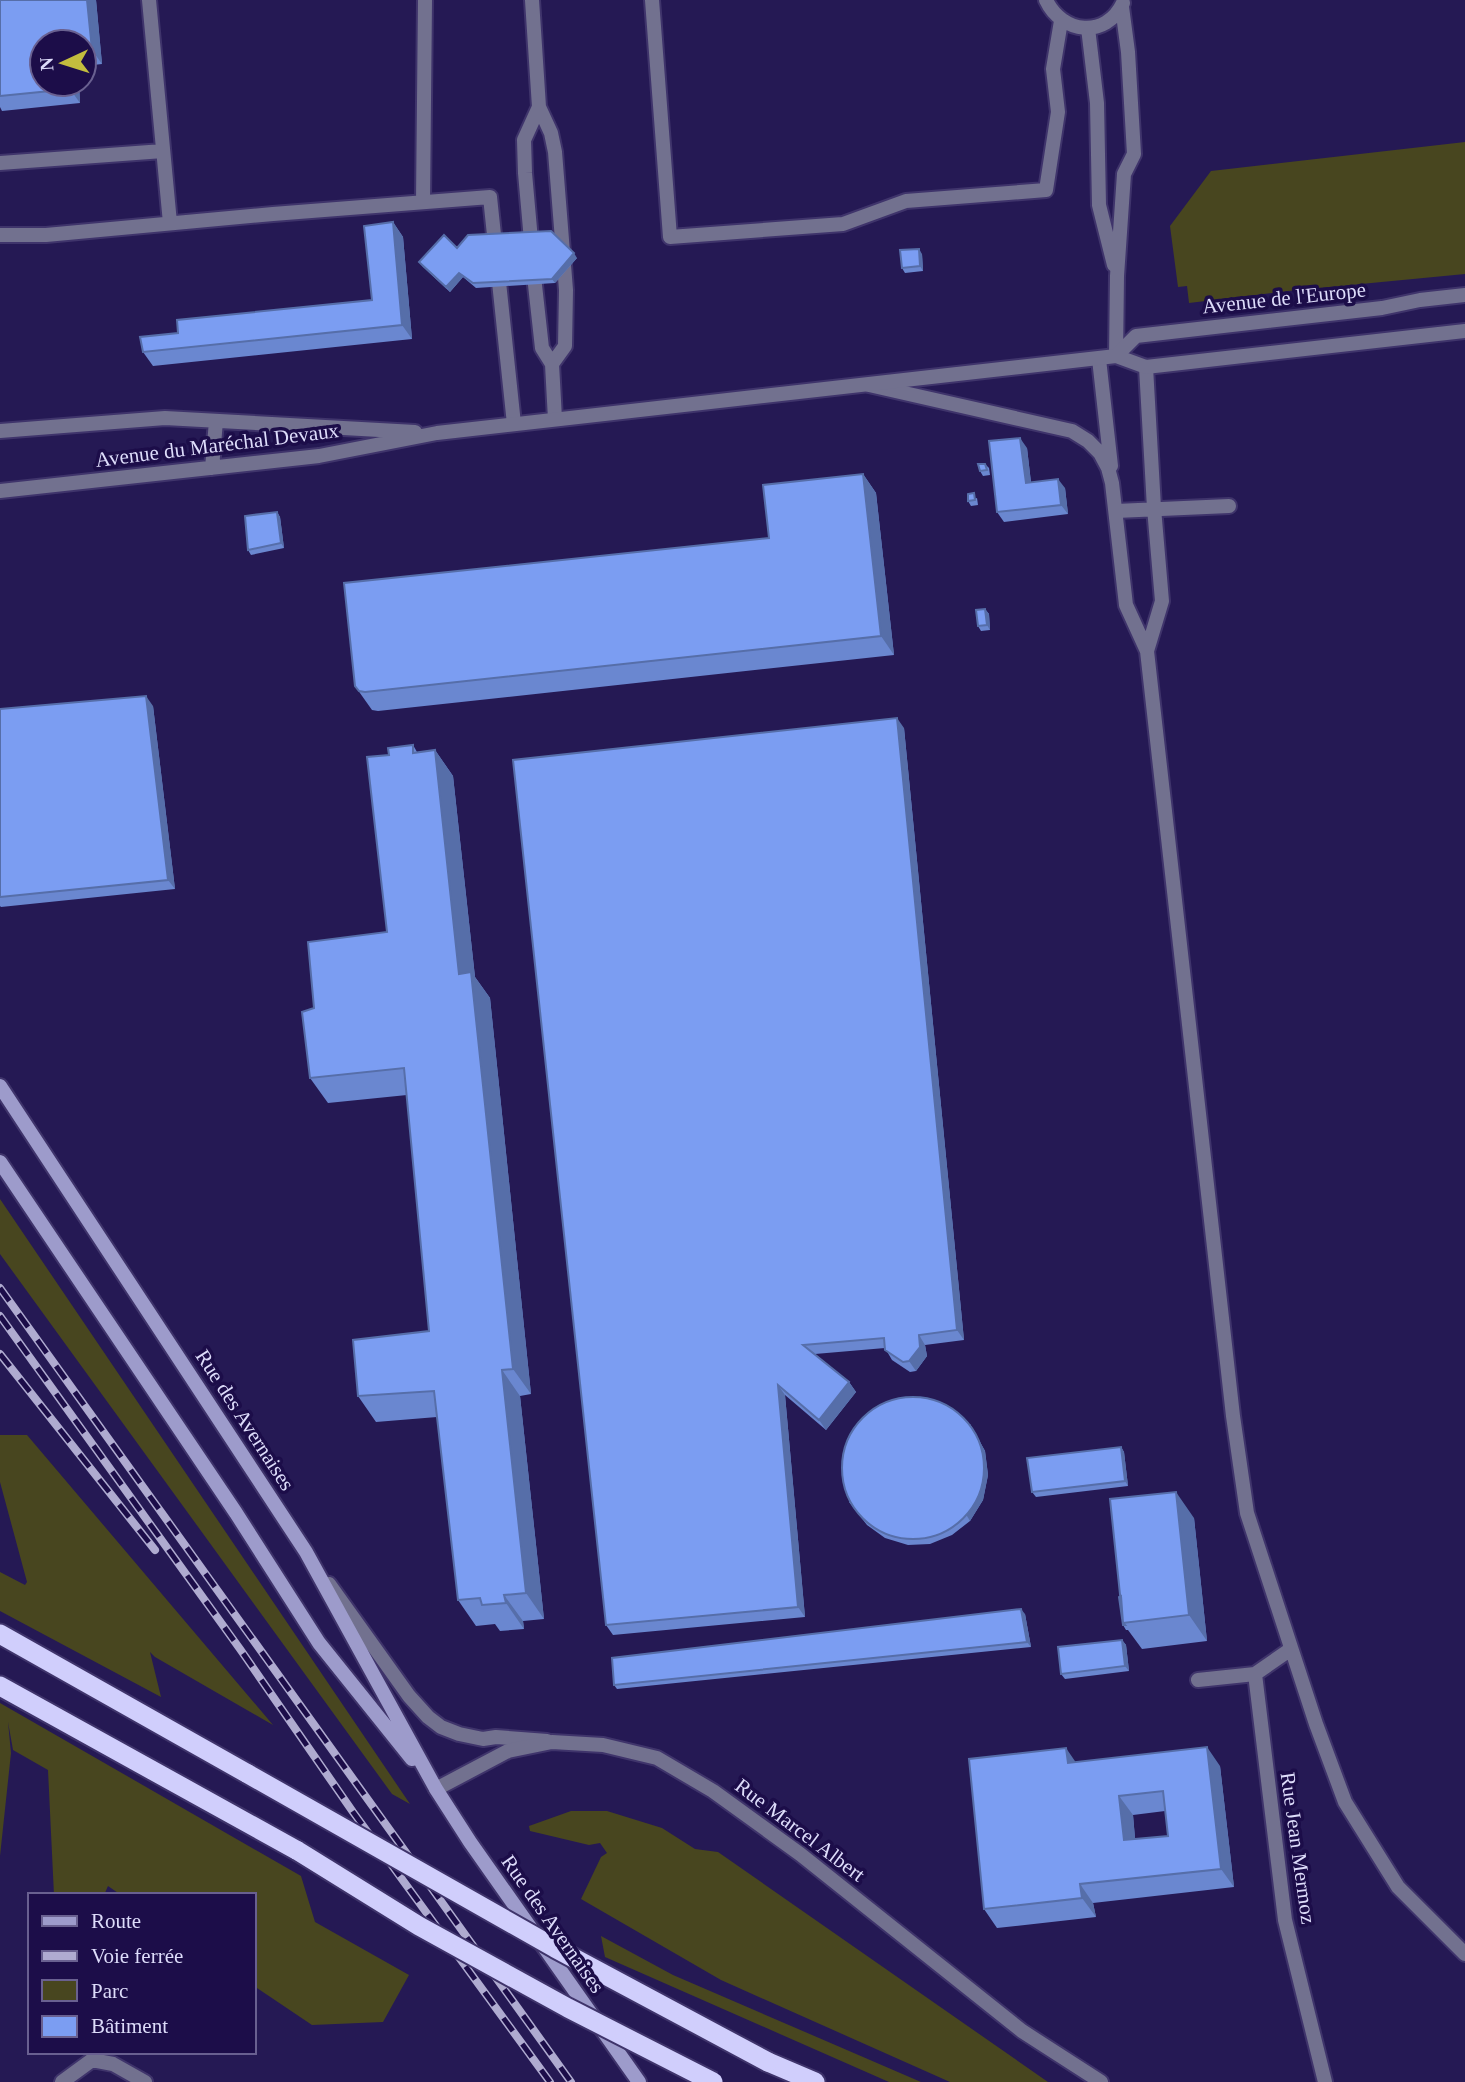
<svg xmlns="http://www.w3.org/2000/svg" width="1465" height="2082" font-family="'Times New Roman',serif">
  <rect width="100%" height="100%" fill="#251954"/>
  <path fill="#48461f" d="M 1465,142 L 1465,274 L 1288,291 L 1189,303 L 1187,286 L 1178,287 L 1170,226 L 1211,171 Z
    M 0,1199 L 410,1804 L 392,1794 L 0,1254 Z
    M 0,1435 L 27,1435 L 273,1725 L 155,1657 L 150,1652 L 161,1697 L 0,1611 L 0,1572 L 25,1585 L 27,1582 L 0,1482 Z
    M 0,1703 L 301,1876 L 315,1922 L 409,1975 L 383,2022 L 312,2025 L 254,1986 L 254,1895 L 121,1895 L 108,1886 L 104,1895 L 54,1895 L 48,1770 L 13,1750 L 8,1722 L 11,1753 L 0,1856 Z
    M 571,1811 L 607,1811 L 662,1828 L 695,1849 L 718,1852 L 1048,2082 L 950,2082 L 721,1980 L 581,1899 L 601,1857 L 607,1853 L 600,1843 L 589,1845 L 530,1831 L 529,1826 Z
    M 601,1936 L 673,1975 L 921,2082 L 889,2082 L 605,1957 Z"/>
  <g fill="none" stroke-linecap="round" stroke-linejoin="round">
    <defs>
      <path id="service" d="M 149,0 L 170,223
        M 532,0 L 539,107 L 551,133 L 555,152 L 566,290 L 565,346 L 552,364
        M 652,0 L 670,237 L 843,224 L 906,201 L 1046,190 L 1058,112 L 1053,69 L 1061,21
        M 1046,0 C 1062,34 1106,39 1123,3
        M 1088,28 L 1097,103 L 1099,205 L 1114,265
        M 539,107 L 524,140 L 525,173 L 535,285 L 542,348 L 552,364 L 555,419
        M 0,163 L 163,151
        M 423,202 L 425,0
        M 0,235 L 46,235 L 273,214 L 490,197 L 514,424
        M 1116,356 L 1117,276 L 1124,174 L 1134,154 L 1128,52 L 1122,7
        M 1099,359 L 1111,466
        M 1146,367 L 1154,508 L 1162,601 L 1147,651 L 1233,1416 L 1247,1513 L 1316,1724 L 1345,1802 L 1398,1887 L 1465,1954
        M 869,385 L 1072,431 L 1088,441 L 1100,453 L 1108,468 L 1112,483 L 1126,605 L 1147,651
        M 1116,511 L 1229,506
        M 329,1584 L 409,1696 L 428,1717 L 441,1727 L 459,1734 L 483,1739 L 496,1737 L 547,1741
        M 1255,1674 L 1291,1649
        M 1198,1680 L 1255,1674 L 1285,1920 L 1325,2082
        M 62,2082 L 92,2060 L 113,2064 L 145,2082"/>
      <path id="minor" d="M 436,1789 L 508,1751 L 552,1742 L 603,1745 L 657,1758 L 713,1791 L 800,1854 L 1022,2031 L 1101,2082"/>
      <path id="tertiary" d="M 1116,356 L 1136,336 L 1382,308 L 1420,300 L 1465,295
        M 0,431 L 165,418 L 415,432
        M 212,468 L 216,421
        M 0,491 L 319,456 L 437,433 L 1116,356 L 1146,367 L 1465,331"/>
      <path id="secondary" d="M 0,1086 L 306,1552 L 436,1789 L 470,1842 L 639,2082
        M 0,1162 L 236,1513 L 319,1643 L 412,1759"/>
      <path id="trunk" d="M 0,1634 L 248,1774
        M 0,1686 L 298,1851
        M 768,2062 L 815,2082"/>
    </defs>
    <use href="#service" stroke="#3f346b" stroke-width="18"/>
    <use href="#minor" stroke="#3f346b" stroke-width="18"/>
    <use href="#tertiary" stroke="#3f346b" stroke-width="18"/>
    <use href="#secondary" stroke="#3f346b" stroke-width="18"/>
    <use href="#trunk" stroke="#3f346b" stroke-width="23"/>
    <use href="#service" stroke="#72718f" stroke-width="14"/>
    <use href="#minor" stroke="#72718f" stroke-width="14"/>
    <use href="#tertiary" stroke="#72718f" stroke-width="14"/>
    <use href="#secondary" stroke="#9d9bcb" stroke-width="14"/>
    <use href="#trunk" stroke="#d0cefc" stroke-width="19"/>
    <defs>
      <path id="rail" d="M 0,1288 L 571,2082
        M 0,1316 L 240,1649 L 353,1812 L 550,2082
        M 0,1354 L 155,1550"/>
    </defs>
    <use href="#rail" stroke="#afabd0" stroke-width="8"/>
    <use href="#rail" stroke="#1c0d49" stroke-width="5" stroke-dasharray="16" stroke-linecap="butt"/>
    <defs>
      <path id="trunk-bridge" d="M 248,1774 L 555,1948 L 768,2062
        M 298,1851 L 419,1926 L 568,2008 L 713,2082"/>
    </defs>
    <use href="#trunk-bridge" stroke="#3f346b" stroke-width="23" stroke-linecap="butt"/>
    <use href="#trunk-bridge" stroke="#d0cefc" stroke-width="19"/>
  </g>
  <path fill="#6a87d0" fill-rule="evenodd" d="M 0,0 L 96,0 L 102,64 L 84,66 L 84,42 L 42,42 L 79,84 L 80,103 L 2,111 L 0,107 Z
    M 393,222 L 403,237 L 412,339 L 153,366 L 143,352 L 178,333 L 372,300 Z
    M 457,248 L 577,258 L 555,283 L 476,288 L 463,277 L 450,292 L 423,267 L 419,262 Z
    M 922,254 L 923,271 L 905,273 L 902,268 Z
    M 1027,448 L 1031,482 L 1065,488 L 1068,514 L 1004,522 L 997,512 Z
    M 985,464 L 989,468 L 990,475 L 983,476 L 980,471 Z
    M 863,474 L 876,493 L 894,655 L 378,711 L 372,710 L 355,686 L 769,538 Z
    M 977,498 L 978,505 L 971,506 L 968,501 Z
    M 277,512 L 280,517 L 284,548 L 251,555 L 248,550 Z
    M 985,609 L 989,614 L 990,630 L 981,631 L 978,626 Z
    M 153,706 L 175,889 L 1,907 L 0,906 L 0,709 Z
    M 904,728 L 964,1340 L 925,1345 L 927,1356 L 916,1371 L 910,1372 L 892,1360 L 885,1348 L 815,1354 L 849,1382 L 856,1392 L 826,1430 L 785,1395 L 805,1617 L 613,1635 L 606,1625 Z
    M 413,745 L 417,752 L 435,750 L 453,776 L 475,977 L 490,998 L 531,1394 L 520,1396 L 544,1619 L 523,1621 L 524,1629 L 500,1631 L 495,1624 L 476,1626 L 458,1600 L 437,1417 L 376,1422 L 358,1396 L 429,1331 L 407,1095 L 328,1103 L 310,1078 L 314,1008 L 387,932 L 389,755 Z
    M 970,1424 L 985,1451 L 988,1475 L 983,1500 L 970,1521 L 952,1535 L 930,1544 L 908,1545 L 885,1538 L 867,1525 L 849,1502 Z
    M 1121,1447 L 1124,1452 L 1128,1486 L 1036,1497 L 1032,1492 Z
    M 1194,1518 L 1207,1641 L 1142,1649 L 1128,1630 L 1126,1630 L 1123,1625 L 1121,1596 Z
    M 1025,1614 L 1031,1647 L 617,1689 L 614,1685 Z
    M 1122,1640 L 1126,1645 L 1129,1671 L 1065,1679 L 1061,1674 Z
    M 1075,1762 L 1220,1766 L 1234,1887 L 1093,1903 L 1096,1917 L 997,1928 L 984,1909 ZM 1165,1811 L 1168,1836 L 1135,1839 L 1133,1815 Z"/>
  <path fill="#566ea9" d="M 87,0 L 96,0 L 102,64 L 92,50 Z
    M 70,84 L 79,84 L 80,103 L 70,89 Z
    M 393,222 L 403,237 L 412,339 L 402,325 Z
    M 919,249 L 922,254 L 923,271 L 920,266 Z
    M 574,253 L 577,258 L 555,283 L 552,279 Z
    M 459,273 L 463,277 L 450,292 L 446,287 Z
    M 1020,438 L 1027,448 L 1032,492 L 1026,483 Z
    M 863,474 L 876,493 L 894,655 L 881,636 Z
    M 1058,479 L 1065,488 L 1068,514 L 1061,505 Z
    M 277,512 L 280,517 L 284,548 L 281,543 Z
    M 985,609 L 989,614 L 990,630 L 987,625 Z
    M 146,696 L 153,706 L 175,889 L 168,880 Z
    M 897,718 L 904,728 L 964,1340 L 957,1330 Z
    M 435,750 L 453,776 L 475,977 L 490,998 L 531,1394 L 513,1369 L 459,974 Z
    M 919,1335 L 925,1345 L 927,1356 L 916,1371 L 909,1361 Z
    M 502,1370 L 520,1396 L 544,1619 L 526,1593 Z
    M 849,1382 L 856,1392 L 826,1430 L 819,1420 Z
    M 778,1385 L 785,1395 L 805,1617 L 798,1607 Z
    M 970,1424 L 985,1451 L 988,1475 L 983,1500 L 970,1521 L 967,1516 Z
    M 1121,1447 L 1124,1452 L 1128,1486 L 1125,1481 Z
    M 1176,1492 L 1194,1518 L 1207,1641 L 1189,1615 Z
    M 504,1595 L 523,1621 L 524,1629 L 506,1603 Z
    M 1021,1609 L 1025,1614 L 1031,1647 L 1027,1642 Z
    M 1122,1640 L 1126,1645 L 1129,1671 L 1125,1666 Z
    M 1207,1747 L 1220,1766 L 1234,1887 L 1221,1869 Z
    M 1066,1748 L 1079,1767 L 1068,1763 Z
    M 1119,1796 L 1133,1815 L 1137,1859 L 1124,1840 Z
    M 1080,1884 L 1093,1903 L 1096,1917 L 1082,1898 Z"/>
  <path fill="#7b9df2" stroke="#566ea9" stroke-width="2" fill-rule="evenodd" d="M 0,0 L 87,0 L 92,50 L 84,50 L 84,42 L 42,42 L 42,84 L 70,84 L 70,89 L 0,96 Z
    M 393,222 L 402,325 L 143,352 L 140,337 L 178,333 L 177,320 L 372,300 L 364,226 Z
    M 551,231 L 574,253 L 552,279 L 473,283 L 459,273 L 446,287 L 419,262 L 444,235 L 457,248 L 468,235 Z
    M 919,249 L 920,266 L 902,268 L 900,250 Z
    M 1020,438 L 1026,483 L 1058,479 L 1061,505 L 997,512 L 989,441 Z
    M 978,464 L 985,464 L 987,470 L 980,471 Z
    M 863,474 L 881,636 L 365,692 L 359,691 L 355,686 L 344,583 L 769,538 L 763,485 Z
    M 974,493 L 975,500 L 968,501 L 968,494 Z
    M 277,512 L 281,543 L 248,550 L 245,516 Z
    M 985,609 L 987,625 L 978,626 L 976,610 Z
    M 146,696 L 168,880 L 0,897 L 0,709 Z
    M 897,718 L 957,1330 L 919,1335 L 920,1347 L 909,1361 L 903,1362 L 885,1350 L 884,1338 L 803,1345 L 849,1382 L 819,1420 L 778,1385 L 798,1607 L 606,1625 L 513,760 Z
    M 413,745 L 413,753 L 435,750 L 459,974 L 471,972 L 513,1369 L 502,1370 L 526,1593 L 504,1595 L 506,1603 L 482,1605 L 480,1598 L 458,1600 L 434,1391 L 358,1396 L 353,1340 L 429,1331 L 404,1068 L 310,1078 L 302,1012 L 314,1008 L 308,942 L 387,932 L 367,757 L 389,755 L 388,748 Z
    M842 1468a71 71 0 1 1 142 0a71 71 0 1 1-142 0Z
    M 1121,1447 L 1125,1481 L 1032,1492 L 1027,1458 Z
    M 1176,1492 L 1189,1615 L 1123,1623 L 1110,1499 Z
    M 1121,1596 L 1123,1623 L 1125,1625 L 1123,1625 L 1119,1597 Z
    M 1021,1609 L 1027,1642 L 614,1685 L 612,1658 Z
    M 1122,1640 L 1125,1666 L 1061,1674 L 1058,1647 Z
    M 1207,1747 L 1221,1869 L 1080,1884 L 1082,1898 L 984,1909 L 969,1759 L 1066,1748 L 1068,1763 ZM 1163,1791 L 1168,1836 L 1124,1840 L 1119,1796 Z"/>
  <g text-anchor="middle" stroke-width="7" stroke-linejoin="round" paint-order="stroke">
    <g font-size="21" fill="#dddcfa" stroke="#1c0d49">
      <text transform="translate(1284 298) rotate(-6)" y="7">Avenue de l'Europe</text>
      <text transform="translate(217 445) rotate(-7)" y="7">Avenue du Maréchal Devaux</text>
      <text transform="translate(245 1420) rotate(57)" y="7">Rue des Avernaises</text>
      <text transform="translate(800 1830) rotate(37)" y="7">Rue Marcel Albert</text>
      <text transform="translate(1298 1848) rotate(82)" y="7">Rue Jean Mermoz</text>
      <text transform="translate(553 1924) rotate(55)" y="7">Rue des Avernaises</text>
    </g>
  </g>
  <rect x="28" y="1893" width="228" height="161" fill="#1c0d49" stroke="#696090" stroke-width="2"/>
  <rect x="42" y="1916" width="35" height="10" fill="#9d9bcb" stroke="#696090" stroke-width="2"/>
  <text x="91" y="1928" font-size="21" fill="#dddcfa">Route</text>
  <rect x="42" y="1951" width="35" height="10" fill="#afabd0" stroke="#696090" stroke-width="2"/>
  <text x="91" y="1963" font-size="21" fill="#dddcfa">Voie ferrée</text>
  <rect x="42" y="1980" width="35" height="21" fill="#48461f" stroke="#696090" stroke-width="2"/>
  <text x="91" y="1998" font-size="21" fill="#dddcfa">Parc</text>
  <rect x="42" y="2016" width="35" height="21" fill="#7b9df2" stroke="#696090" stroke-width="2"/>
  <text x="91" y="2033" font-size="21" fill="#dddcfa">Bâtiment</text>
  <g transform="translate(63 63) rotate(266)"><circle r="33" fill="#1c0d49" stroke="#696090" stroke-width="2"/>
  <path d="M0-5L12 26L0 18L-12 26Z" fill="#c3bd3e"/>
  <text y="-10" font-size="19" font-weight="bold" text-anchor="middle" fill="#dddcfa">N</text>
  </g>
</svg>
